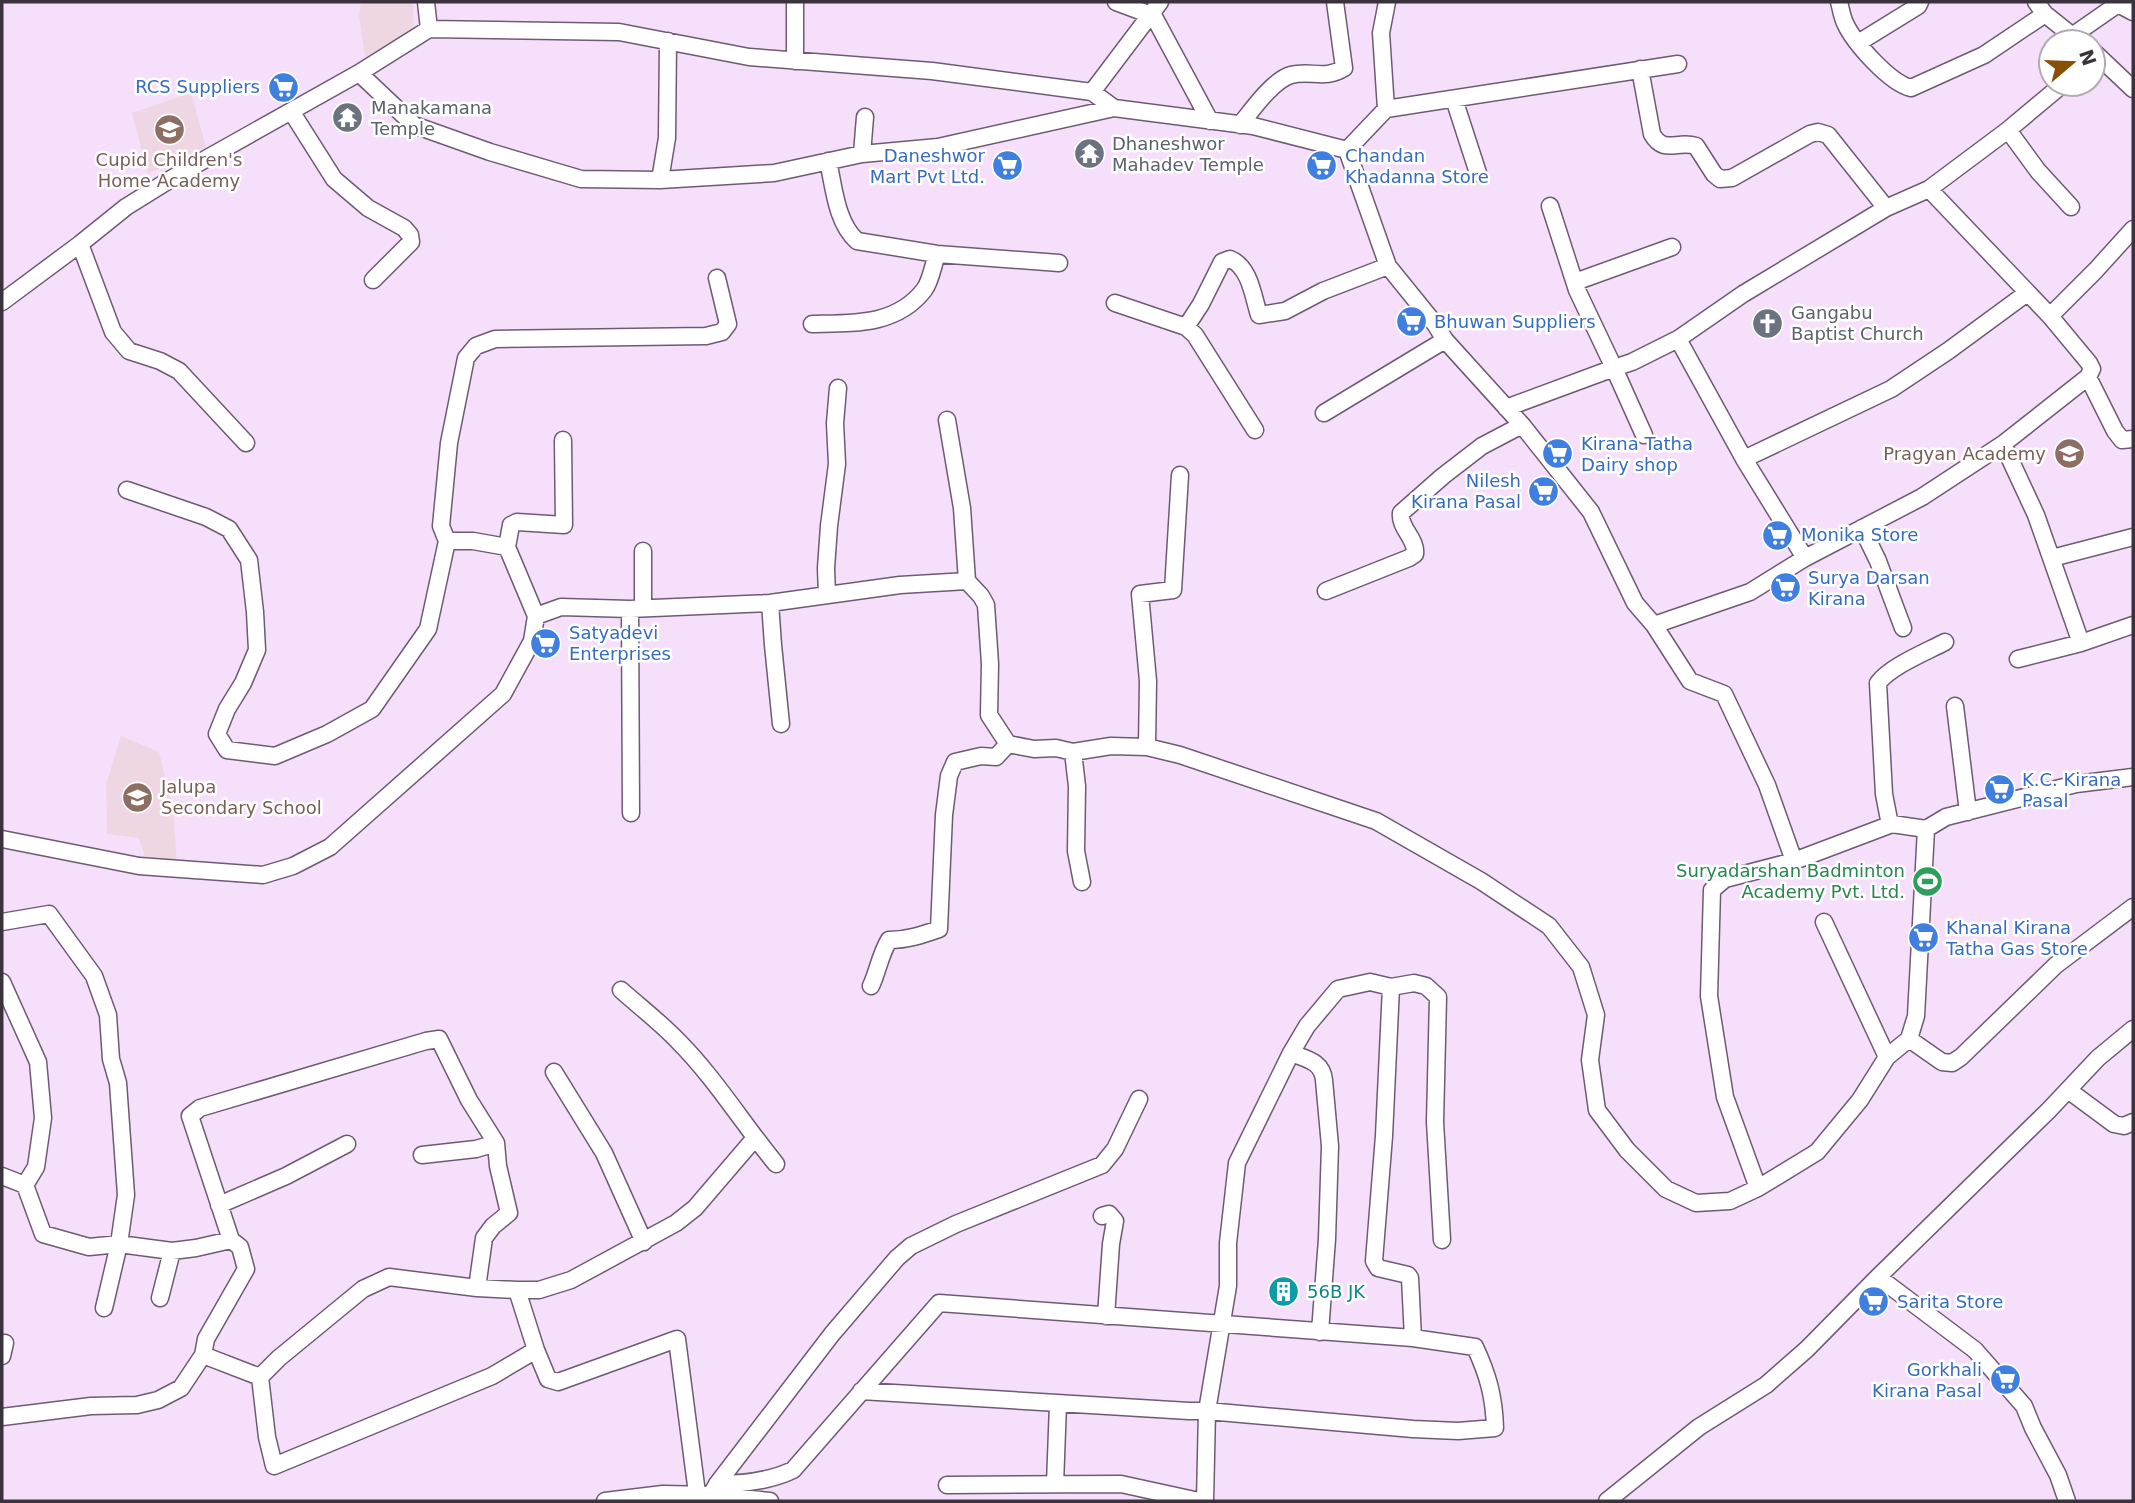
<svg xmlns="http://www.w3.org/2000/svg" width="2135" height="1503" font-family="'DejaVu Sans',sans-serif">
  <rect width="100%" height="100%" fill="#f6dffa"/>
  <path fill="#eed7e3" d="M 361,2 L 413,2 L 414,32 L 365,57 L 359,16 Z
    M 191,93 L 206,147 L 148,174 L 132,113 Z
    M 121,736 L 159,752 L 173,810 L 177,863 L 146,860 L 139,838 L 107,834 L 106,784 Z"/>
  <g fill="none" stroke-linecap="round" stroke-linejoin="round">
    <defs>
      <path id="minor" d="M 426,2 L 429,29
        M 795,2 L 795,61
        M 1116,2 L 1151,15
        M 1839,2 C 1841,9 1842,17 1845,23 C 1854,43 1890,83 1911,88 L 1984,55 L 2045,14
        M 2036,2 L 2045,14 L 2080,42
        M 1152,13 L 1210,121
        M 2072,36 L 2118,4 L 2133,12
        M 1858,43 L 1918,6 L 1920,2
        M 2093,56 L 2096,54 L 2133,89
        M 1640,69 L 1652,134 C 1664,155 1677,140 1696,146 L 1714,174 L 1720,179 L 1732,178 L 1810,134 L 1818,132 L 1828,135 L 1886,208
        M 359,73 L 414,125 L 490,152 L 581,179 L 660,180 L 774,173 L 862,154 L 938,147 L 1114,108
        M 1092,92 L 1160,2
        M 1454,99 L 1478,173
        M 1386,109 L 1678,64
        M 291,111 L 334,179 L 368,208 L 404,228 L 410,235 L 411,242 L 373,280
        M 1240,125 C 1252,110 1273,80 1291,75 C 1311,70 1325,80 1344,68 L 1335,2
        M 2008,130 L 2038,171 L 2071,207
        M 1347,150 L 1386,109 L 1381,33 L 1387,2
        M 862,154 L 865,117
        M 828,161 C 834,187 836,222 857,241 L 937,254 L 1059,263
        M 660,180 L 667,138 L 668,41
        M 1929,189 L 2050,316 L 2089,363 L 2092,369 L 2088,377
        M 80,244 L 113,332 L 129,351 L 160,361 L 179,371 L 246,443
        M 1575,282 L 1672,247
        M 2,302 L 80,244 L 126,207 L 179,174 L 359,73 L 429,29 L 619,32 L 749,57 L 932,71 L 1092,92 L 1114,108 L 1253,126 L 1347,150 L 1388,266 L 1435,324 L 1445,340 L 1522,425 L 1591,512 L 1635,603 L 1654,625 L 1750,592 L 1805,558 L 1922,497 L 2003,444 L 2088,377 L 2115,431 L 2122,440 L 2133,439
        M 1115,303 L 1186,327 L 1195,335 L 1255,430
        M 2050,316 L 2096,270 L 2133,229
        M 812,324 C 853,323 896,326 924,290 C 931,281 933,265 937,254
        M 1186,327 L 1201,304 L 1222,262 L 1230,259 C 1250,267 1253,296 1259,315 L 1285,311 L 1323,291 L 1388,266
        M 1506,408 L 1614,368 L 1577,290 L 1550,206
        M 1324,413 L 1445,340
        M 947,420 L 962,508 L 967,581
        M 1644,435 L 1614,368 L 1632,362 L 1678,339
        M 2003,444 L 2036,515 L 2081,643
        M 1744,459 L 1891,389 L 1948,351 L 2027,293
        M 127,490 L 206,517 L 229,529 L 249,560 L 255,612 L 257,650 L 243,683 L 227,709 L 217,734 L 227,750 L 275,756 L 327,734 L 372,709 L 428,629 L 447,541
        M 1862,528 L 1878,561 L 1903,628
        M 507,547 L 511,525 L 517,522 L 564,525 L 563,440
        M 643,551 L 643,608
        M 1805,558 L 1744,459 L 1678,339 L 1743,294 L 1886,208 L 1929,189 L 2008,130 L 2063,84
        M 2052,558 L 2133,537
        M 1326,591 L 1409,558 L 1415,554 C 1417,539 1399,528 1401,513 L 1443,476 L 1482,446 L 1522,425
        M 827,595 L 826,568 L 829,526 L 837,464 L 835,423 L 838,388
        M 770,603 L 773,645 L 781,724
        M 630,609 L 631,813
        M 536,616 L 507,547 L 473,541 L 447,541 L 441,526 L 449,443 L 466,358 L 476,346 L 495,339 L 706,336 L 722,332 L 728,324 L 717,278
        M 1654,625 L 1690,681 L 1724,694 L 1767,785 L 1794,861
        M 2018,659 L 2081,643 L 2133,625
        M 1955,706 L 1968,812
        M 1147,747 L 1148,681 L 1140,594 L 1173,590 L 1180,475
        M 1073,752 L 1077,786 L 1076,851 L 1082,882
        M 1890,825 L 1884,794 L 1878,683 C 1891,666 1926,652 1945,642
        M 2,839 L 139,866 L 263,875 L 293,866 L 330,847 L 503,694 L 532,641 L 536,616 L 561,607 L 630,609 L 770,603 L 900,585 L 967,581 L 981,596 L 986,605 L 990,664 L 989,715 L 1008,744 L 1034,749 L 1056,748 L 1073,752 L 1111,746 L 1147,747 L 1180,755 L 1376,821 L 1481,881 L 1549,926 L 1581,967 L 1596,1015 L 1590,1060 L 1597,1110 L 1627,1150 L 1666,1189 L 1696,1203 L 1730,1201 L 1758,1188 L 1817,1152 L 1860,1100 L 1887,1057 L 1909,1039 L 1916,1016 L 1926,829 L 1946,817 L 2076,784 L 2133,777
        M 2,922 L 49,914 L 94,976 L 108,1015 L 111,1059 L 118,1083 L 126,1195 L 119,1244 L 104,1308
        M 1824,922 L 1887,1057
        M 2,982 L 38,1062 L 43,1118 L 36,1167 L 25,1185
        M 871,986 C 878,971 880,955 889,940 C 907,940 922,935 939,929 L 944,815 L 949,776 L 955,762 L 981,756 L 996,757 L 1008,744
        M 1391,987 L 1384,1136 L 1374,1261 L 1378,1268 L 1408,1275 L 1410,1278 L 1413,1338
        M 621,990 C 640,1007 661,1023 678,1041 C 715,1078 743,1124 776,1164
        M 1909,1039 L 1942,1062 L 1952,1063 L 1961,1057 L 2056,965 L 2133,907
        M 1291,1053 C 1306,1059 1322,1061 1324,1080 L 1330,1146 L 1327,1239 L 1320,1332
        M 554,1072 L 604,1153 L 644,1242
        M 2068,1090 L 2114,1124 L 2124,1126 L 2133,1122
        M 422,1155 L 476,1149 L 496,1143
        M 2,1176 L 25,1185 L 43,1234 L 89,1247 L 119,1244 L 172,1251 L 196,1248 L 231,1240 L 240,1247 L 246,1269 L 206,1339 L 203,1355 L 181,1388 L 158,1400 L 137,1405 L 91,1406 L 2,1417
        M 1758,1188 L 1725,1097 L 1709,996 L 1712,890 L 1725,879 L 1794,861 L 1892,824 L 1926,829
        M 219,1205 L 286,1176 L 347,1144
        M 1102,1216 L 1109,1214 L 1115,1221 L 1111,1244 L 1106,1316
        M 231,1240 L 190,1116 L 200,1108 L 426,1041 L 439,1039 L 469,1100 L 496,1143 L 498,1166 L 509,1213 L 493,1226 L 484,1238 L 477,1288
        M 1878,1277 L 1975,1350 L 2024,1406 L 2033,1428 L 2058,1475 L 2067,1501
        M 517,1290 L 539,1290 L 571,1280 L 676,1223 L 695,1208 L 755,1138
        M 160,1298 L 172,1251
        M 203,1355 L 260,1377 L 279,1358 L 363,1289 L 389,1277 L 477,1288 L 517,1290 L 536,1350 L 548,1379 L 558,1382 L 677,1339 L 698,1501
        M 2,1356 L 5,1343
        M 260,1377 L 267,1437 L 274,1466 L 492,1376 L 536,1350
        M 717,1484 C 742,1484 770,1481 793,1470 L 939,1303 L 1413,1338 L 1475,1347 C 1488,1375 1494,1396 1495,1428 L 1458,1431 L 1413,1429 L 1207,1411 L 1189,1411 L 861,1391
        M 1055,1484 L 1058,1404
        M 947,1485 L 1121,1484 L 1199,1501
        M 711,1495 L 717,1484 L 832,1334 L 897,1258 L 911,1246 L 956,1224 L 1102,1165 L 1115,1149 L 1139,1099
        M 605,1501 L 663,1494 L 711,1495 L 770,1501
        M 1205,1501 L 1207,1411 L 1228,1286 L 1228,1243 L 1237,1163 L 1291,1053 L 1307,1026 L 1338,989 L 1370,982 L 1391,987 L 1414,983 L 1426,986 L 1438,997 L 1435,1122 L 1442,1240
        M 1607,1501 L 1699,1427 L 1766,1385 L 1807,1349 L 1878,1277 L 2049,1110 L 2098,1058 L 2133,1029"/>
    </defs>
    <use href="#minor" stroke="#6e5b72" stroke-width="19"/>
    <use href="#minor" stroke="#fff" stroke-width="16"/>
  </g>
  <defs>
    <symbol id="supermarket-disc" viewBox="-11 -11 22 22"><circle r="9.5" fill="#3f7fe0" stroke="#fff"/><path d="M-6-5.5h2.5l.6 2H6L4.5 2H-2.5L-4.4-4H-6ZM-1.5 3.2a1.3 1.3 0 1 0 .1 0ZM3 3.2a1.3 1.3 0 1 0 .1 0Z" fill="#fff"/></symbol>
    <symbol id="temple-disc" viewBox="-11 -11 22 22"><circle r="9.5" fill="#6b7280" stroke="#fff"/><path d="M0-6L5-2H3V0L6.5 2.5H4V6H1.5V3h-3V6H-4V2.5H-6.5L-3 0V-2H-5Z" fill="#fff"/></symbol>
    <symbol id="school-disc" viewBox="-11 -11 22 22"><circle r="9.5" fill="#8d6e63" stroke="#fff"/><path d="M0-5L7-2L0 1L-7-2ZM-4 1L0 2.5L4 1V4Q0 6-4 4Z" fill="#fff"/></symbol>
    <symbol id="church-disc" viewBox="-11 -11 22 22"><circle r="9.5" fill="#6b7280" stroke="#fff"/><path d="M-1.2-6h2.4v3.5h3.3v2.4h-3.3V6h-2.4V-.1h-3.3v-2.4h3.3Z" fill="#fff"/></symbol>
    <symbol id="stadium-disc" viewBox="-11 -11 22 22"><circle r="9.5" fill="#2e9e5b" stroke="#fff"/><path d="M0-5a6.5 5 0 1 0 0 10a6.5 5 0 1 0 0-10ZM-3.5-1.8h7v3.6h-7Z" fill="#fff"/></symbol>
    <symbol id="building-disc" viewBox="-11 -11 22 22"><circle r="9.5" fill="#0f9aa8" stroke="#fff"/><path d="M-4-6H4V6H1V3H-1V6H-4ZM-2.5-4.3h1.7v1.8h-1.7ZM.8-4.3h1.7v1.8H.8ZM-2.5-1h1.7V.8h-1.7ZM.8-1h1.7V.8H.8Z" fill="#fff"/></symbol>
  </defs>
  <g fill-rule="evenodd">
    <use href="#supermarket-disc" x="266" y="70" width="35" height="35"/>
    <use href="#temple-disc" x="330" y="100" width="35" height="35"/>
    <use href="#school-disc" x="152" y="112" width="35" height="35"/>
    <use href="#temple-disc" x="1072" y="136" width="35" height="35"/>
    <use href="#supermarket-disc" x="990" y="148" width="35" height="35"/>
    <use href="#supermarket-disc" x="1304" y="148" width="35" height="35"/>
    <use href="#supermarket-disc" x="1394" y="304" width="35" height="35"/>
    <use href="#church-disc" x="1750" y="306" width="35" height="35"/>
    <use href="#supermarket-disc" x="1540" y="436" width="35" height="35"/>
    <use href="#school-disc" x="2052" y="436" width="35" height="35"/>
    <use href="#supermarket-disc" x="1526" y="474" width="35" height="35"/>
    <use href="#supermarket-disc" x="1760" y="518" width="35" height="35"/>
    <use href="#supermarket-disc" x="1768" y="570" width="35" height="35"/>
    <use href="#supermarket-disc" x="528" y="626" width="35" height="35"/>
    <use href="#supermarket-disc" x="1982" y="772" width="35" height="35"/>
    <use href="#school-disc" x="120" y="780" width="35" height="35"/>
    <use href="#stadium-disc" x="1910" y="864" width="35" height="35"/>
    <use href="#supermarket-disc" x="1906" y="920" width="35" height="35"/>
    <use href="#building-disc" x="1266" y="1274" width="35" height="35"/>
    <use href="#supermarket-disc" x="1856" y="1284" width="35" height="35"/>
    <use href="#supermarket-disc" x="1988" y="1362" width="35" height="35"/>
  </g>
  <g text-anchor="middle" stroke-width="5" stroke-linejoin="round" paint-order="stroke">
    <g font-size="18" fill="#366cbe" stroke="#fff" text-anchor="start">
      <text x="260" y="93" text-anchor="end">RCS Suppliers</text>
      <text x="985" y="162" text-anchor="end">Daneshwor<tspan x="985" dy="21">Mart Pvt Ltd.</tspan></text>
      <text x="1345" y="162">Chandan<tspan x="1345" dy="21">Khadanna Store</tspan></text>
      <text x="1434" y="328">Bhuwan Suppliers</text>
      <text x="1581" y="450">Kirana Tatha<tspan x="1581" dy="21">Dairy shop</tspan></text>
      <text x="1521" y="487" text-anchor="end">Nilesh<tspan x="1521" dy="21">Kirana Pasal</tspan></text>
      <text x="1801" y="541">Monika Store</text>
      <text x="1808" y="584">Surya Darsan<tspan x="1808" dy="21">Kirana</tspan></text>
      <text x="569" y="639">Satyadevi<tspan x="569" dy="21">Enterprises</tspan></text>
      <text x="2022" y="786">K.C. Kirana<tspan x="2022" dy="21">Pasal</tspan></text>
      <text x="1946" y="934">Khanal Kirana<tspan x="1946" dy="21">Tatha Gas Store</tspan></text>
      <text x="1897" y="1308">Sarita Store</text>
      <text x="1982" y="1376" text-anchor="end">Gorkhali<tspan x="1982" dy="21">Kirana Pasal</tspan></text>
    </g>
    <g font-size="18" fill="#5b616d" stroke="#fff" text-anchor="start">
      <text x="371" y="114">Manakamana<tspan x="371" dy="21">Temple</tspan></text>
      <text x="1112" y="150">Dhaneshwor<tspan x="1112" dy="21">Mahadev Temple</tspan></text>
      <text x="1791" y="319">Gangabu<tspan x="1791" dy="21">Baptist Church</tspan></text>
    </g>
    <g font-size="18" fill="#785e54" stroke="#fff">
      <text x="169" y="166">Cupid Children's<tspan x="169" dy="21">Home Academy</tspan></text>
      <text x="2046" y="460" text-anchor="end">Pragyan Academy</text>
      <text x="161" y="793" text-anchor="start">Jalupa<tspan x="161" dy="21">Secondary School</tspan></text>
    </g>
    <g font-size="18" fill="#27864d" stroke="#fff" text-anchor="end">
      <text x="1905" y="877">Suryadarshan Badminton<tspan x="1905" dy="21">Academy Pvt. Ltd.</tspan></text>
    </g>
    <g font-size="18" fill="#0d838f" stroke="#fff" text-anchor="start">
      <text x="1307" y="1298">56B JK</text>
    </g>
  </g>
  <rect width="2135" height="1503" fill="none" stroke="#3a323c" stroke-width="7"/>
  <g transform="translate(2072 63) rotate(71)"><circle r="33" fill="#ffffff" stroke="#b0adb1" stroke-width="2"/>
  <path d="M0-5L12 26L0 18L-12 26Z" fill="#885002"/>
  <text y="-10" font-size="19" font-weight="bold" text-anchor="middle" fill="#3a323c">N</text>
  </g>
</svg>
